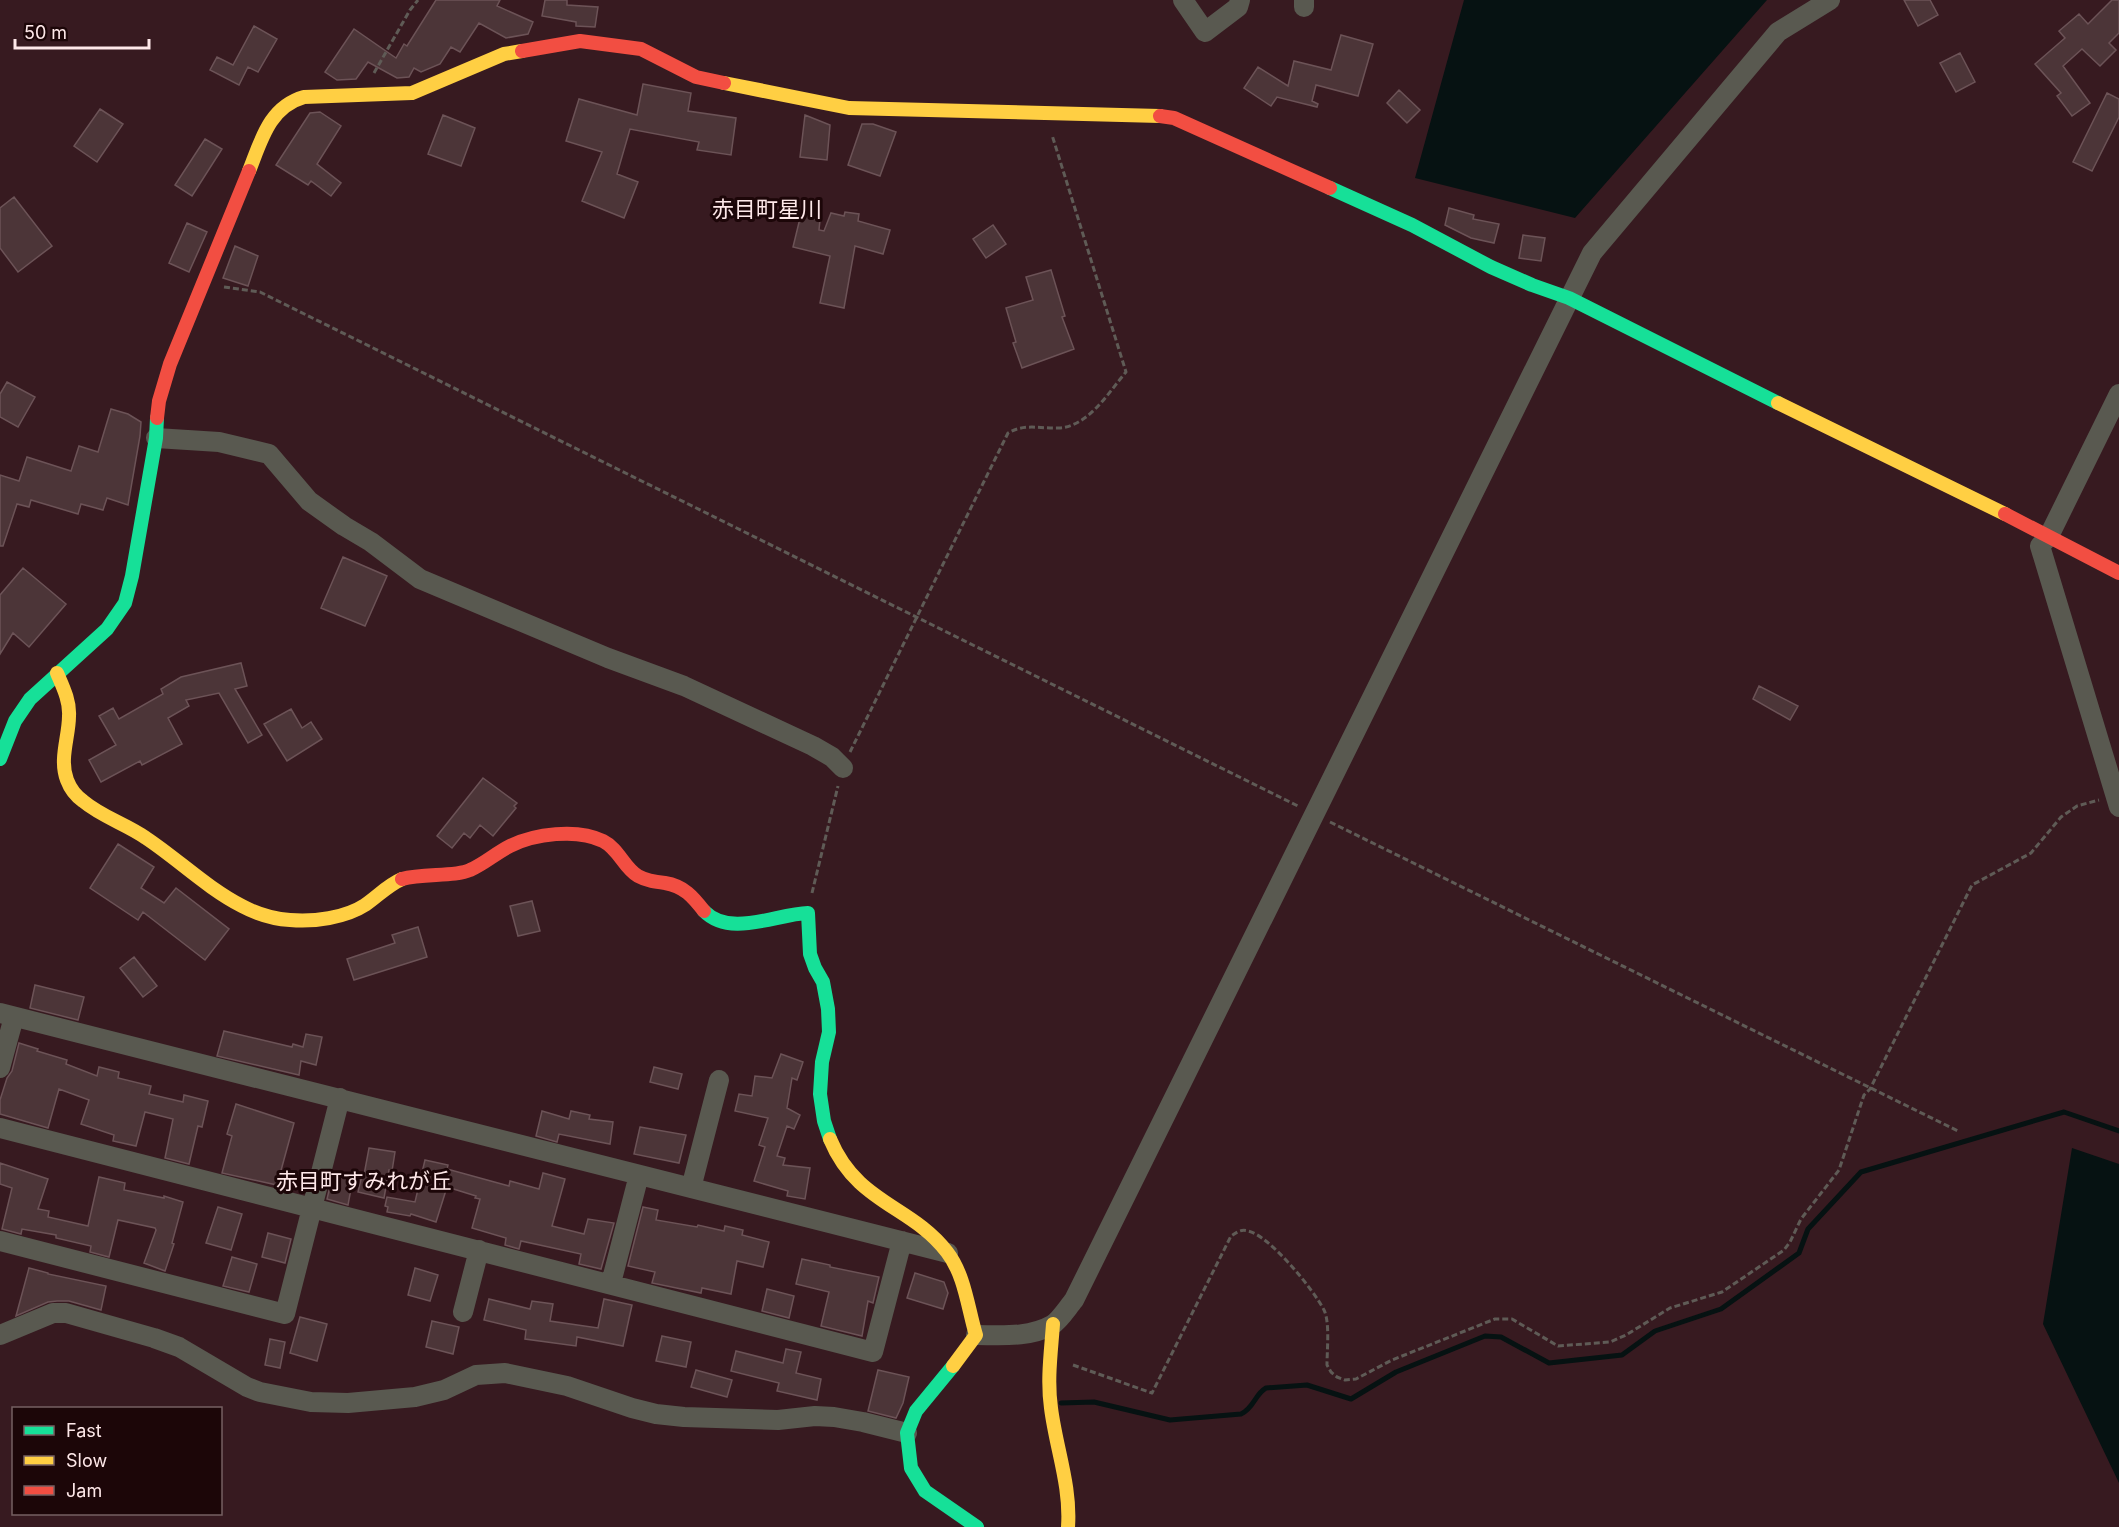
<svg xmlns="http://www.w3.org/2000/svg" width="2119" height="1527" font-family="Inter,'Noto Sans JP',sans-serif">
  <rect width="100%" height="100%" fill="#371a20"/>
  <path fill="#061212" d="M 1464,0 L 1767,0 L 1575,218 L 1415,178 Z
    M 2072,1148 L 2119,1164 L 2119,1483 L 2043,1324 Z"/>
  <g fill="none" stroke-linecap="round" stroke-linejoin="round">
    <path stroke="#061212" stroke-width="5" d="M 1061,1403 L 1094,1402 L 1170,1420 L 1241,1414 C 1254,1408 1255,1394 1266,1388 L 1307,1385 L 1351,1399 L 1396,1372 L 1485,1336 L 1501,1337 L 1549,1363 L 1622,1355 L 1655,1331 L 1721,1309 L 1799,1253 L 1808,1229 L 1861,1172 L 2064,1112 L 2119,1131"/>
  </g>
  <path fill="#4c3538" stroke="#6c5357" stroke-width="1.5" d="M 436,0 L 500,0 L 497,6 L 533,22 L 528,34 L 506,38 L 479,23 L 460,52 L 451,47 L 440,64 L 421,72 L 414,68 L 409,77 L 397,78 L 368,62 L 356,79 L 337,80 L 325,72 L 354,29 L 396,58 L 404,44 L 407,46 Z
    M 545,0 L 567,0 L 567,5 L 598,7 L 595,27 L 576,26 L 576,22 L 542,16 Z
    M 1904,0 L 1930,0 L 1938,15 L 1918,26 Z
    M 2112,0 L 2119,0 L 2119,33 L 2109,43 L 2116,50 L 2100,66 L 2082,49 L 2063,66 L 2090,103 L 2072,116 L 2057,96 L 2061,93 L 2035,64 L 2065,38 L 2059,31 L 2079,14 L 2088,24 Z
    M 254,26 L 277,39 L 258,72 L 248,67 L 239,85 L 210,70 L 217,57 L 233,65 Z
    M 1341,35 L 1373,44 L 1358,96 L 1316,85 L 1312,101 L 1318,104 L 1317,107 L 1277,97 L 1271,106 L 1244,88 L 1258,67 L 1288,86 L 1294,61 L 1331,70 Z
    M 1960,53 L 1975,82 L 1956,92 L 1940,63 Z
    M 643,84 L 691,93 L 688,111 L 736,118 L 731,155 L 697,150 L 699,142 L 630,129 L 617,174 L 638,182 L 624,218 L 582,201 L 602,152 L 566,141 L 579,99 L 637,115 Z
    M 1399,90 L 1420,110 L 1407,123 L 1387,103 Z
    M 2107,93 L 2119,99 L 2119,117 L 2092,171 L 2073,162 Z
    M 100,109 L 123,124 L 97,162 L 74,146 Z
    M 320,112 L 341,126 L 317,164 L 341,183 L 331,196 L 311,181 L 308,185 L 276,165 L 310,113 Z
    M 443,115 L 475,128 L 461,166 L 428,154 Z
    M 805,115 L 830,125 L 827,160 L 800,157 Z
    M 862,124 L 873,124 L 896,132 L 880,176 L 848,165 Z
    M 205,139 L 222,149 L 192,196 L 175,185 Z
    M 14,197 L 52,246 L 18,272 L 0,248 L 0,208 Z
    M 803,206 L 821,210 L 819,230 L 824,231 L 831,213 L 844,216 L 845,212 L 859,214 L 858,221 L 890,230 L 883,254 L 855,246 L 844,308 L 820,303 L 830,256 L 793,247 Z
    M 1449,208 L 1474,215 L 1473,219 L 1499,224 L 1494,243 L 1471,238 L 1445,225 Z
    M 187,223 L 207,232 L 189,272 L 169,263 Z
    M 993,225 L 1006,244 L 986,258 L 973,239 Z
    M 1523,235 L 1545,238 L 1541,261 L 1519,258 Z
    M 235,246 L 258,256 L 248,286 L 223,278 Z
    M 1051,270 L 1065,316 L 1062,317 L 1074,349 L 1022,368 L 1013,343 L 1016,342 L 1006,308 L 1033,300 L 1026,277 Z
    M 7,382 L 35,397 L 18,427 L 0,417 L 0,394 Z
    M 111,409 L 128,414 L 141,422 L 140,436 L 128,505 L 107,498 L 103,510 L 81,504 L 78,514 L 31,500 L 29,507 L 17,504 L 3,546 L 0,546 L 0,475 L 19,481 L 27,457 L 71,471 L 79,446 L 98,452 Z
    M 343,557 L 387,576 L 365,626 L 321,608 Z
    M 23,568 L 66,604 L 29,647 L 13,633 L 0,654 L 0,595 Z
    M 241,663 L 247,686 L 235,689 L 262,735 L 248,743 L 219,693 L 186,700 L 189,706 L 168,718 L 182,744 L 142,765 L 140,761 L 101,782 L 89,760 L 116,745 L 99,716 L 113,708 L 119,719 L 163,694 L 161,689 L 181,677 Z
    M 1759,686 L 1798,706 L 1790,720 L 1753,699 Z
    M 291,709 L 302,728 L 311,722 L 322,739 L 287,761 L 264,724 Z
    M 483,778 L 517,803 L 514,806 L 516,808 L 493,836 L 480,825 L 470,838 L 464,833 L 452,848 L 437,836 Z
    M 118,844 L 154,867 L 141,888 L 164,903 L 176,888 L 229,929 L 205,960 L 143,912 L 138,920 L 90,888 Z
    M 532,901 L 540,931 L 518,936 L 510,906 Z
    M 418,927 L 427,957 L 354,980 L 347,959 L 395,943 L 392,935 Z
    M 134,957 L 157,986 L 143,997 L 120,968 Z
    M 35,985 L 84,997 L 78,1020 L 30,1008 Z
    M 224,1031 L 292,1047 L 293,1044 L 303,1047 L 306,1034 L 322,1037 L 316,1065 L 301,1061 L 299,1075 L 217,1056 Z
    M 19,1043 L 38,1049 L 37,1051 L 67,1060 L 66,1064 L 97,1076 L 99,1067 L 119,1072 L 118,1078 L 151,1086 L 149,1094 L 183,1102 L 184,1095 L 208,1101 L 202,1127 L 198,1126 L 189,1164 L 165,1158 L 173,1119 L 145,1112 L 136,1146 L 113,1141 L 114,1135 L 81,1124 L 89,1100 L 59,1089 L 48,1128 L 0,1114 L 0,1100 L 7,1078 L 12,1071 Z
    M 781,1054 L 803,1062 L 797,1080 L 792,1078 L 787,1108 L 800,1115 L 794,1129 L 787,1126 L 777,1156 L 785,1158 L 783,1165 L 810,1168 L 805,1199 L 787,1196 L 788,1191 L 754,1181 L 765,1147 L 759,1145 L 768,1118 L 735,1111 L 739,1094 L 752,1096 L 755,1076 L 772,1078 Z
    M 654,1067 L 682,1074 L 678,1089 L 650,1082 Z
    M 236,1104 L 294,1123 L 277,1185 L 222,1173 L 232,1136 L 227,1134 Z
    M 542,1111 L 569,1119 L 571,1111 L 590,1115 L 589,1119 L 613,1122 L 610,1144 L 559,1134 L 557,1142 L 536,1136 Z
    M 640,1127 L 686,1135 L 679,1163 L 634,1154 Z
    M 369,1148 L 395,1152 L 392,1171 L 389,1170 L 384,1198 L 358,1192 L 362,1175 L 364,1175 Z
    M 425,1160 L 448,1165 L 447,1169 L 509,1186 L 510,1181 L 539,1189 L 543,1173 L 565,1179 L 552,1226 L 584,1234 L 588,1219 L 614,1223 L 601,1269 L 579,1264 L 581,1254 L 521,1241 L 519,1249 L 505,1245 L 506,1238 L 472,1228 L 480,1199 L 475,1198 L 476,1196 L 447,1187 L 436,1222 L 411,1214 L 410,1216 L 387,1212 L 388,1207 L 385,1206 L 387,1197 L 415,1202 Z
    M 0,1163 L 48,1179 L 38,1209 L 49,1211 L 48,1217 L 88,1226 L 99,1177 L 125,1183 L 124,1190 L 164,1198 L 164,1196 L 183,1202 L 172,1243 L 174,1244 L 165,1271 L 144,1263 L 156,1230 L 155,1228 L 118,1220 L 109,1257 L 90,1252 L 91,1246 L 56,1238 L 56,1235 L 22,1229 L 21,1234 L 2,1229 L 12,1188 L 0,1184 Z
    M 333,1174 L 353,1178 L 348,1205 L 327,1199 Z
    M 218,1207 L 242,1214 L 231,1250 L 206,1243 Z
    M 643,1207 L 658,1210 L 656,1220 L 697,1227 L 698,1225 L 724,1231 L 725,1226 L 743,1230 L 742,1235 L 769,1242 L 763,1267 L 737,1261 L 731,1294 L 702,1288 L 701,1293 L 652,1283 L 655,1272 L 628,1266 Z
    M 268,1233 L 291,1239 L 285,1263 L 262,1257 Z
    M 232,1257 L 257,1264 L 249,1292 L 223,1286 Z
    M 802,1259 L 830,1265 L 830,1267 L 879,1277 L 873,1303 L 868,1301 L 862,1336 L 821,1326 L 829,1292 L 796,1284 Z
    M 29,1268 L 48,1273 L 48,1274 L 106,1286 L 101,1310 L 69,1301 L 57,1301 L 48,1302 L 16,1316 Z
    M 415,1268 L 438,1275 L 430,1301 L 408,1295 Z
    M 915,1273 L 944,1282 L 948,1293 L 943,1309 L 907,1298 Z
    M 767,1289 L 794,1296 L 789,1318 L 762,1311 Z
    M 489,1299 L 530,1309 L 532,1301 L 553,1304 L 550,1321 L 598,1328 L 604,1299 L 632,1305 L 623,1346 L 577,1337 L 576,1346 L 525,1339 L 526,1330 L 484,1320 Z
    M 300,1317 L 327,1324 L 317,1361 L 290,1353 Z
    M 432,1321 L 459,1327 L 453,1354 L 426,1347 Z
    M 662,1336 L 691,1342 L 686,1367 L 656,1361 Z
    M 270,1339 L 285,1342 L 280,1368 L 265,1365 Z
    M 786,1349 L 801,1352 L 796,1373 L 821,1379 L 817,1400 L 777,1391 L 779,1383 L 731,1371 L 736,1351 L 783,1363 Z
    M 696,1370 L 732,1380 L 727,1397 L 691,1387 Z
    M 878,1370 L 909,1377 L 903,1403 L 896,1418 L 868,1411 Z"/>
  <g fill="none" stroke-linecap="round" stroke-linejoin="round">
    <path stroke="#5f5b56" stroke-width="3" stroke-dasharray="6 3" stroke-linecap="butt" d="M 374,73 L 410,10 L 418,0
      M 224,287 L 260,292 L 1300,807
      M 850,752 L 1008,433 C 1025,423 1041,429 1059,428 C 1089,426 1108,393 1126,372 L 1052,135
      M 1330,822 L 1958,1131
      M 812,893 L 838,786
      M 1073,1365 L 1152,1393 L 1231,1236 C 1237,1232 1241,1229 1248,1231 C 1269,1235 1314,1290 1324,1310 C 1330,1322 1327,1350 1327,1365 L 1331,1372 L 1337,1377 L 1345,1380 L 1356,1379 L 1392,1360 L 1495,1319 L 1512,1319 L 1558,1346 L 1610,1342 L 1626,1335 L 1670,1308 L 1722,1292 L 1784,1250 L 1790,1242 L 1801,1219 L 1839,1170 L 1864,1095 L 1870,1089 L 1972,885 L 2031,853 L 2061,817 L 2077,806 L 2099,800"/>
    <path stroke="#595950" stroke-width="20" d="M 1183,0 L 1205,32 L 1238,7 L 1240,0
      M 1304,0 L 1304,7
      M 2119,394 L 2049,536 L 2040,546 L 2119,807
      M 156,438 L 219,442 L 269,454 L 309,501 L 344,526 L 371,542 L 420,579 L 608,658 L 684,686 L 813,746 L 832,757 L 843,768
      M 0,1013 L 948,1253
      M 0,1068 L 14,1017
      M 0,1128 L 873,1352 L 902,1241
      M 691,1188 L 719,1080
      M 0,1241 L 285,1314 L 340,1098
      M 611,1283 L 639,1175
      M 463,1312 L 479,1250
      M 0,1335 L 53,1313 L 66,1313 L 154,1338 L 179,1347 L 247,1387 L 260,1392 L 311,1402 L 348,1403 L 415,1397 L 444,1390 L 476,1375 L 505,1373 L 567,1386 L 632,1408 L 656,1414 L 684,1417 L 778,1420 L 815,1416 L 834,1417 L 863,1422 L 907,1433
      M 976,1335 C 1000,1335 1029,1338 1052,1325 C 1060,1320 1068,1307 1074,1300 L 1592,253 L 1778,32 L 1830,0"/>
    <path stroke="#16e098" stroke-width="14" d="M 1330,188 L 1412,225 L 1491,267 L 1532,285 L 1569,298 L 1778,403
      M 0,759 L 15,721 L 30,699 L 107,629 L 125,603 L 132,576 L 156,438 L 157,418
      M 704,911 C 730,938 776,914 808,913 L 810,954 L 815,968 L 823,982 L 828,1009 L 829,1032 L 822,1062 L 820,1094 L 824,1121 L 830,1139
      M 953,1366 L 916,1411 L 907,1433 L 911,1468 L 925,1491 L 977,1527"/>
    <path stroke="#ffcf43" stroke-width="14" d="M 724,83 L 849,108 L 1160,116
      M 249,171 C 261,141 269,107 304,97 L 412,93 L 504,54 L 522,51
      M 1778,403 L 2005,514
      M 57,673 C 63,687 70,701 69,716 C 69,737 59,759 67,780 C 70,788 76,796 83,801 C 102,817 126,824 146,838 C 179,860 207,888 242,906 C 257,914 274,919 290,920 C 314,922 345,918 365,905 C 378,896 388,885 402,879
      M 830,1139 C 857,1204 911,1205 947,1252 C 965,1275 968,1309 976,1335 L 953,1366
      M 1053,1324 C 1051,1352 1047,1380 1051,1408 C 1056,1448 1071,1486 1068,1527"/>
    <path stroke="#f24e42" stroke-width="14" d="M 522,51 L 580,41 L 641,49 L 696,77 L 724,83
      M 1160,116 L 1174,118 L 1330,188
      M 157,418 L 159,401 L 170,364 L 249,171
      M 2005,514 L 2119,573
      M 402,879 C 423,873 455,877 470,870 C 484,864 496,853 510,846 C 534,834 577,828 603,841 C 619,849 624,868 638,876 C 647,881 656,882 665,883 C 684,886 693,897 704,911"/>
  </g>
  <g text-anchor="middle" stroke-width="6" stroke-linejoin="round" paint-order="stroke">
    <g font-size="22" fill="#fee8e9" stroke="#1c0608">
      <text x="767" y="217">赤目町星川</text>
      <text x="364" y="1189">赤目町すみれが丘</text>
    </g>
  </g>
  <rect x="12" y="1407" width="210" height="108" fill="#1c0608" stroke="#766062" stroke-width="1.5"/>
  <rect x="24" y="1426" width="30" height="9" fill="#16e098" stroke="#766062" stroke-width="1.5"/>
  <text x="66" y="1437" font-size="18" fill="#fee8e9">Fast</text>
  <rect x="24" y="1456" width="30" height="9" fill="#ffcf43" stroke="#766062" stroke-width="1.5"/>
  <text x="66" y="1467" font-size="18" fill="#fee8e9">Slow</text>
  <rect x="24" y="1486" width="30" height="9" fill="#f24e42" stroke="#766062" stroke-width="1.5"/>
  <text x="66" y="1497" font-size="18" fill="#fee8e9">Jam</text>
  <path d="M15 39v9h134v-9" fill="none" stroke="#fee8e9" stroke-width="3"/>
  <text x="24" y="39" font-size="18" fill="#fee8e9" stroke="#1c0608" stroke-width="4.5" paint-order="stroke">50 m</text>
</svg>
